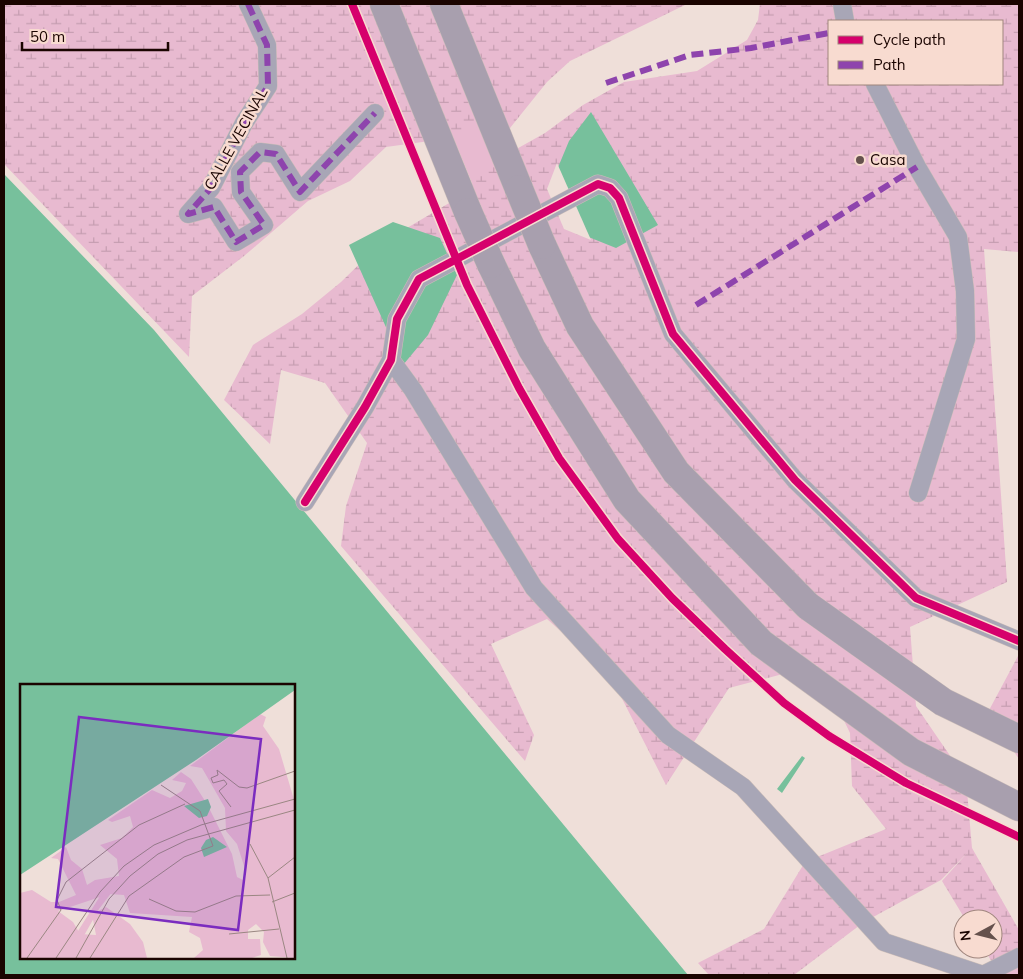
<svg xmlns="http://www.w3.org/2000/svg" width="1023" height="979" font-family="Mulish,sans-serif">
  <defs>
    <pattern id="wetland-marsh" width="20" height="14" patternUnits="userSpaceOnUse" patternTransform="scale(1.25)"><rect width="20" height="14" fill="#e8bad0"/><path d="M1 5h8M5 5V1M11 12h8M15 12V8" fill="none" stroke="#c69eb1"/></pattern>
  </defs>
  <rect width="100%" height="100%" fill="#efdfd9"/>
  <path fill="#e8bad0" d="M 423,4 L 523,221 L 493,234 L 420,57 Z"/>
  <path fill="url(#wetland-marsh)" fill-rule="evenodd" d="M 4,4 L 687,4 L 570,61 L 547,82 L 510,128 L 494,121 L 444,139 L 386,147 L 350,181 L 308,201 L 244,256 L 192,296 L 189,357 L 4,164 Z
    M 760,4 L 1019,4 L 1019,252 L 984,249 L 1007,582 L 910,627 L 916,706 L 966,779 L 972,848 L 1019,930 L 1019,975 L 996,975 L 995,967 L 984,949 L 993,949 L 993,919 L 965,919 L 942,881 L 968,852 L 941,880 L 864,922 L 794,975 L 709,975 L 698,963 L 764,929 L 805,862 L 886,829 L 852,786 L 850,733 L 817,665 L 729,688 L 666,785 L 610,675 L 547,619 L 491,644 L 534,735 L 525,761 L 341,546 L 346,506 L 367,443 L 325,383 L 281,370 L 270,444 L 224,400 L 253,345 L 302,314 L 341,282 L 380,244 L 461,196 L 490,164 L 545,133 L 583,105 L 624,82 L 697,71 L 747,40 L 758,20 ZM 829,21 L 1002,21 L 1002,84 L 829,84 Z
    M 1019,654 L 1019,759 L 987,714 Z"/>
  <path fill="#77c09c" fill-rule="evenodd" d="M 591,112 L 658,225 L 616,248 L 566,228 L 549,189 L 569,141 Z
    M 4,174 L 154,330 L 688,975 L 4,975 ZM 21,685 L 294,685 L 294,958 L 21,958 Z
    M 393,222 L 440,238 L 457,275 L 428,335 L 403,365 L 349,245 Z
    M 802,756 L 805,758 L 782,793 L 777,789 Z"/>
  <path fill="#efdfd9" d="M 557,163 L 591,240 L 564,229 L 547,189 Z"/>
  <g fill="none" stroke-linecap="round" stroke-linejoin="round">
    <defs>
      <path id="street" d="M 248,4 L 267,45 L 268,86 L 244,123 L 211,188 L 188,214 L 214,207 L 236,242 L 264,225 L 241,192 L 240,172 L 260,152 L 276,154 L 300,192 L 375,113
        M 842,4 L 845,21
        M 875,84 L 917,167 L 958,237 L 965,291 L 966,339 L 918,493
        M 391,360 L 413,390 L 534,588 L 668,735 L 743,787 L 884,942 L 983,975 L 1019,957
        M 305,502 L 365,407 L 391,360 L 397,319 L 419,279 L 598,184 L 610,188 L 619,198 L 673,334 L 795,480 L 916,598 L 1019,641"/>
      <path id="highway" d="M 384,4 L 468,212
        M 444,4 L 519,189
        M 542,245 L 580,326 L 676,472 L 808,606 L 943,702 L 1019,739
        M 491,264 L 532,349 L 627,500 L 761,643 L 911,752 L 1019,807"/>
    </defs>
    <use href="#street" stroke="#cbbdb8" stroke-width="19"/>
    <use href="#highway" stroke="#cbbdb8" stroke-width="29"/>
    <use href="#street" stroke="#a8a6b6" stroke-width="18"/>
    <use href="#highway" stroke="#a89fae" stroke-width="28"/>
    <defs>
      <path id="highway-bridge" d="M 519,189 L 542,245
        M 468,212 L 491,264"/>
    </defs>
    <use href="#highway-bridge" stroke="#cbbdb8" stroke-width="29" stroke-linecap="butt"/>
    <use href="#highway-bridge" stroke="#a89fae" stroke-width="28"/>
    <path stroke="#8e44ad" stroke-width="6" stroke-dasharray="12 6" stroke-linecap="butt" d="M 248,4 L 267,45 L 268,86 L 244,123 L 211,188 L 188,214 L 214,207 L 236,242 L 264,225 L 241,192 L 240,172 L 260,152 L 276,154 L 300,192 L 375,113
      M 606,83 L 690,55 L 751,48 L 829,33
      M 696,305 L 917,167"/>
    <defs>
      <path id="cycleway" d="M 352,4 L 467,285 L 519,388 L 559,458 L 618,539 L 672,598 L 725,649 L 784,703 L 829,736 L 906,783 L 1019,837
        M 305,502 L 365,407 L 391,360 L 397,319 L 419,279 L 598,184 L 610,188 L 619,198 L 673,334 L 795,480 L 916,598 L 1019,641"/>
    </defs>
    <use href="#cycleway" stroke="#f8dbd0" stroke-width="11"/>
    <use href="#cycleway" stroke="#d6006c" stroke-width="8"/>
  </g>
  <circle fill="#65514c" stroke="#f8dbd0" stroke-width="2" cx="860" cy="160" r="5"/>
  <g text-anchor="middle" stroke-width="5" stroke-linejoin="round" paint-order="stroke">
    <g font-size="15" fill="#1a0400" stroke="#f8dbd0">
      <text transform="translate(236 139) rotate(-61)" y="5">CALLE VECINAL</text>
    </g>
    <g font-size="15" fill="#1a0400" stroke="#f8dbd0" text-anchor="start">
      <text x="870" y="165">Casa</text>
    </g>
  </g>
  <g transform="translate(20 684)">
    <rect width="275" height="275" fill="#efdfd9"/>
    <path d="M 119,173 L 79,225 L 57,264 L 41,274 L 82,209 Z" fill="#e8bad0"/>
    <path d="M 240,30 L 246,33 L 243,42 L 259,65 L 275,119 L 275,274 L 250,272 L 243,258 L 244,248 L 236,240 L 228,246 L 228,255 L 240,255 L 241,271 L 232,274 L 174,274 L 183,266 L 180,254 L 169,248 L 172,233 L 110,229 L 104,211 L 89,210 L 38,227 L 53,238 L 60,250 L 76,251 L 72,230 L 86,223 L 110,240 L 123,258 L 127,274 L 0,274 L 0,209 L 12,206 L 31,218 L 39,218 L 56,211 L 38,175 L 31,174 L 46,163 L 51,176 L 62,185 L 67,201 L 75,196 L 99,192 L 97,175 L 80,161 L 102,154 L 113,143 L 110,132 L 92,138 L 88,136 L 132,106 L 150,114 L 162,107 L 166,99 L 152,96 L 161,88 L 171,95 L 187,120 L 212,170 L 217,193 L 225,197 L 226,188 L 217,160 L 206,147 L 205,124 L 182,84 L 170,82 Z" fill="#e8bad0"/>
    <path d="M 0,1 L 275,1 L 275,6 L 176,76 L 0,191 ZM 188,115 L 191,123 L 187,132 L 179,134 L 164,122 ZM 193,153 L 207,163 L 184,173 L 181,164 L 186,156 Z" fill="#77c09c"/>
    <path fill="none" stroke="#9a8782" stroke-width="1" d="M 211,123 L 199,107 L 207,100 L 204,96 L 193,99 L 191,94 L 198,91 L 197,86 L 219,103 L 227,104 L 275,87M 230,160 L 248,194 L 267,274M 248,194 L 275,173M 129,215 L 156,227 L 175,228 L 216,212 L 250,211M 252,218 L 275,209M 209,250 L 259,245M 7,274 L 41,226 L 37,216 L 46,198 L 119,141 L 165,120M 36,274 L 80,208 L 104,182 L 134,161 L 181,141 L 275,115M 56,274 L 89,215 L 110,192 L 138,170 L 167,156 L 275,126M 70,274 L 109,212 L 164,173 L 193,162 L 180,127 L 141,101"/>
    <path fill="#7b2cbf" fill-opacity="0.15" stroke="#7b2cbf" stroke-width="2.5" d="M 59,33 L 241,55 L 218,246 L 36,223 Z"/>
    <rect width="275" height="275" fill="none" stroke="#1a0400" stroke-width="2.5"/>
  </g>
  <rect width="1023" height="979" fill="none" stroke="#1a0400" stroke-width="10"/>
  <rect x="828" y="20" width="175" height="65" fill="#f8dbd0" stroke="#9f857d"/>
  <rect x="838" y="36" width="25" height="8" fill="#d6006c" stroke="#9f857d"/>
  <text x="873" y="45" font-size="15" fill="#1a0400">Cycle path</text>
  <rect x="838" y="61" width="25" height="8" fill="#8e44ad" stroke="#9f857d"/>
  <text x="873" y="70" font-size="15" fill="#1a0400">Path</text>
  <g transform="translate(978 934) rotate(263)"><circle r="24" fill="#f8dbd0" stroke="#9f857d"/>
  <path d="M0-4L9 19L0 12L-9 19Z" fill="#65514c"/>
  <text y="-8" font-size="14" font-weight="bold" text-anchor="middle" fill="#1a0400">N</text>
  </g>
  <path d="M22 42v8h146v-8" fill="none" stroke="#1a0400" stroke-width="2.5"/>
  <text x="30" y="42" font-size="15" fill="#1a0400" stroke="#f8dbd0" stroke-width="4" paint-order="stroke">50 m</text>
</svg>
